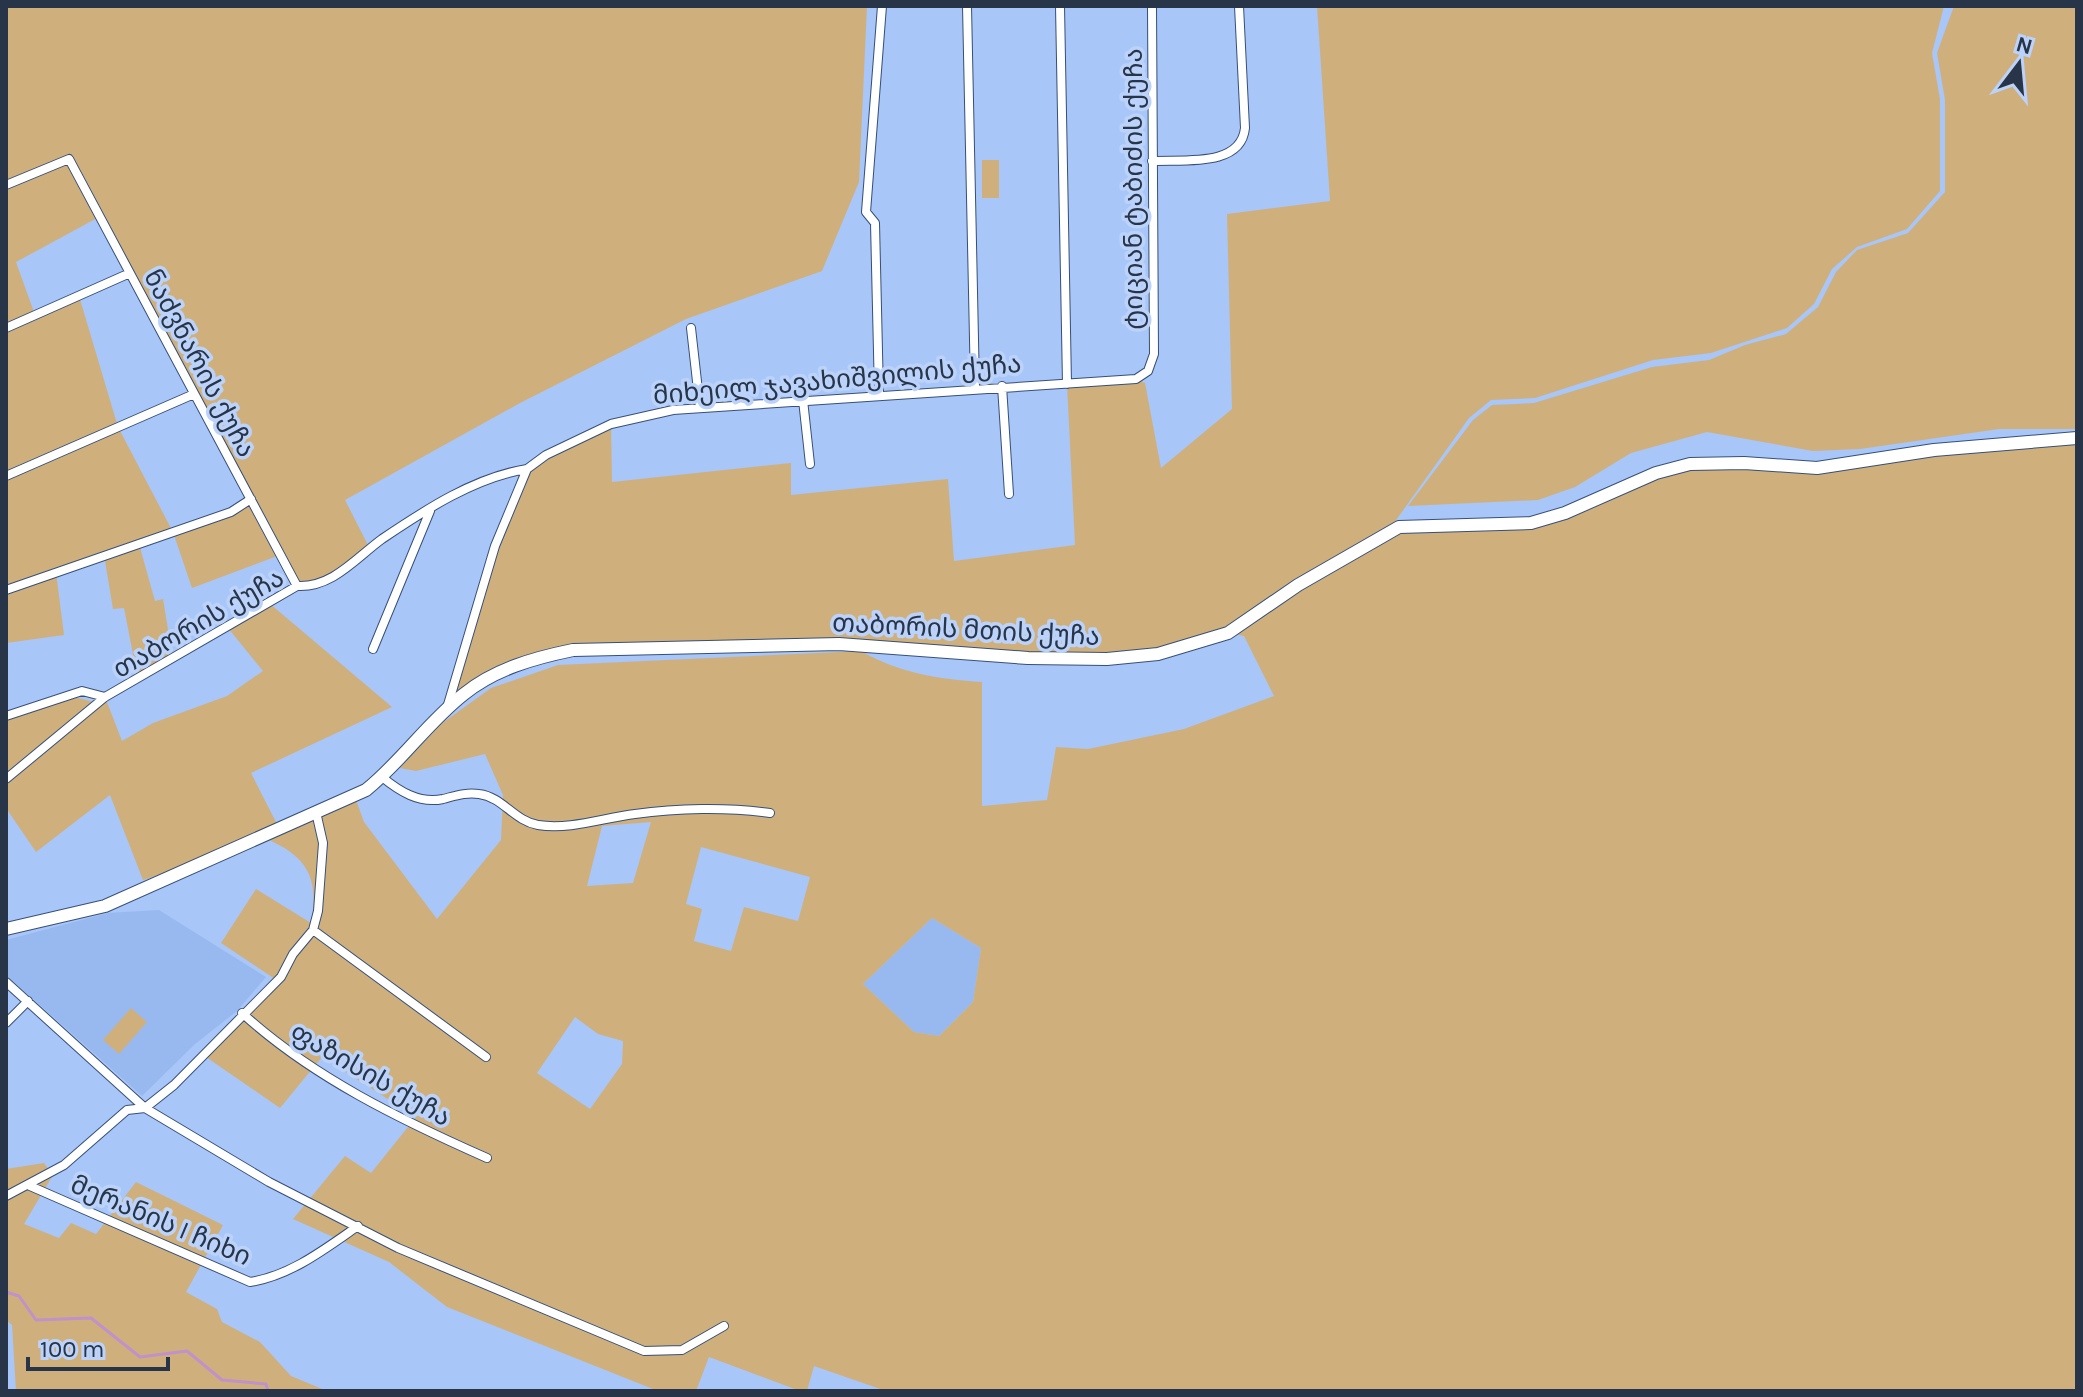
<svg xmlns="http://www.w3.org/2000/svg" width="2083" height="1397" font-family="Karla,'Noto Sans Georgian',sans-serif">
  <rect width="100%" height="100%" fill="#a8c6f7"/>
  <path fill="#98b9ef" d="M 159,910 L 266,977 L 237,1011 L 195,1044 L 142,1096 L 6,975 L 6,940 L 108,913 Z
    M 932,918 L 981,948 L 973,1002 L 939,1036 L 914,1032 L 863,984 Z"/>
  <path fill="#cfb07c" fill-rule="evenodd" d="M 6,6 L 867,6 L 859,182 L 822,271 L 686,319 L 520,403 L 345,500 L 370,549 L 329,580 L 297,586 L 280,555 L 192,588 L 173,532 L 139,544 L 155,601 L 163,599 L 173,660 L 138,680 L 124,608 L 113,609 L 104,555 L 56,572 L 64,635 L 6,643 ZM 99,217 L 250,500 L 231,512 L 173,532 L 118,427 L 79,296 L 35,315 L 16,262 Z
    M 1317,6 L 1944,6 L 1932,53 L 1940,99 L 1940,191 L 1907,229 L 1857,247 L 1832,269 L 1814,304 L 1787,328 L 1711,353 L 1653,360 L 1535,398 L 1491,400 L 1469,418 L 1394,523 L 1526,524 L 1690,461 L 1818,466 L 2077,437 L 2077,1391 L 886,1391 L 814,1366 L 807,1391 L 800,1391 L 709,1357 L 696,1391 L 658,1391 L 447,1307 L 389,1262 L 293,1219 L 345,1156 L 371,1173 L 416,1117 L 322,1057 L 280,1108 L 206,1057 L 275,979 L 221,943 L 256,889 L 311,923 C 319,880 309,858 269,840 L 356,800 L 364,822 L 437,919 L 501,840 L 503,795 L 485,754 L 416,771 L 400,768 L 441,724 L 491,688 L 558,665 L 861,651 C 899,673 938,679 982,682 L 982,806 L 1047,800 L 1056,747 L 1088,749 L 1184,729 L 1274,696 L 1244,636 L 1228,633 L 1207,640 L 1107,659 L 893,647 L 606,649 L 518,664 L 446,711 L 495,546 L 527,469 L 611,424 L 612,482 L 791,463 L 791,495 L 948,479 L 954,561 L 1075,545 L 1067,384 L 1136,379 L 1145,383 L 1161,468 L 1232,409 L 1227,214 L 1330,201 ZM 651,822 L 633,883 L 587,886 L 602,826 ZM 701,847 L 810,877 L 798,921 L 744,907 L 731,951 L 694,941 L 702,909 L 686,904 ZM 932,918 L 981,948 L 973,1002 L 939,1036 L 914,1032 L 863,984 ZM 575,1017 L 598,1034 L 623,1041 L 622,1064 L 590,1109 L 537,1073 Z
    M 1954,6 L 2077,6 L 2077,429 L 1999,429 L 1860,449 L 1813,451 L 1707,432 L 1631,453 L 1575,487 L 1538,500 L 1408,506 L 1473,420 L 1492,405 L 1534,403 L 1652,367 L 1709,360 L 1745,345 L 1786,334 L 1818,307 L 1836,272 L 1857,250 L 1908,233 L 1945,192 L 1945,100 L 1937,53 Z
    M 982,160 L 999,160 L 999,198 L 982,198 Z
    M 269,603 L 392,707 L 251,773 L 279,828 L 211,858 L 143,880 L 110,795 L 36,852 L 6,808 L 6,783 L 105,697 L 122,741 L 153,723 L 227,696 L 263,671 L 228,628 Z
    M 74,697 L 94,702 L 6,775 L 6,721 Z
    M 131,1008 L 147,1022 L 119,1054 L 103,1040 Z
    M 44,1163 L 53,1175 L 24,1224 L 59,1238 L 71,1223 L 96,1234 L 136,1182 L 223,1225 L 186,1292 L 217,1309 L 222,1322 L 260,1342 L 291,1376 L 327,1391 L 16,1391 L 12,1325 L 6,1320 L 6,1169 Z"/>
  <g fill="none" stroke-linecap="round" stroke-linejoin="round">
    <path stroke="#c091ca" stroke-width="3" d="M 6,1292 L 19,1296 L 36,1320 L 91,1318 L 140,1357 L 187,1351 L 222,1380 L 266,1384 L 268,1391"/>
    <defs>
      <path id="minor" d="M 967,6 L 975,387
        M 1060,6 L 1067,384
        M 1152,161 C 1182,159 1241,168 1245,128 L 1239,6
        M 6,185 L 69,159 L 297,586
        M 6,328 L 130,273
        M 691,328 L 700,408
        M 1002,386 L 1009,494
        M 879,394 L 875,223 L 866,212 L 882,6
        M 803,400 L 810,464
        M 6,476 L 194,394
        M 6,590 L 231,512 L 251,499
        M 373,649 L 430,511
        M 447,708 L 495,546 L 527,469 L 546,455 L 611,424 L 673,410 L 1136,379 L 1148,371 L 1154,354 L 1152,6
        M 6,716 L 82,691 L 105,697
        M 382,777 C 399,791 419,804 443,799 C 455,796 466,792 479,794 C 503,797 514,821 538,825 C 570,830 603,818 635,814 C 677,808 727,807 770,813
        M 6,779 L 105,697 L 297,586 C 332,588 356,558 382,539 C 425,510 475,477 527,469
        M 313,930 L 486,1057
        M 6,982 L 145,1108 L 269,1182 L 398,1248 L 644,1351 L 682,1350 L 724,1326
        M 242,1013 C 312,1077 401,1120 487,1158
        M 6,1023 L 28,1001
        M 30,1186 L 250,1282 C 290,1276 325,1249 358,1226
        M 6,1196 L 64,1165 L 127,1110 L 145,1108 L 174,1085 L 281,977 L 293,954 L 313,930 L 318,911 L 323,843 L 316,812"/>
      <path id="secondary" d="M 6,929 L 105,906 L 366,790 C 402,761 428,722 464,694 C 495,669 534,658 573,650 L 839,644 L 1028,658 L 1107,659 L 1158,654 L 1228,633 L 1298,585 L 1399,527 L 1531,523 L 1565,513 L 1656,473 L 1690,464 L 1744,463 L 1817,468 L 1934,450 L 2077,438"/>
    </defs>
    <use href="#minor" stroke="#364f79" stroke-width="10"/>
    <use href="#secondary" stroke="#364f79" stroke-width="14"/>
    <use href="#minor" stroke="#fff" stroke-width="8"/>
    <use href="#secondary" stroke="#fff" stroke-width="12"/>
  </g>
  <g text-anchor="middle" stroke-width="7" stroke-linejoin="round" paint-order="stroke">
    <g font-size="26" fill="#283447" stroke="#bbd3fa">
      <text transform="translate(1133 189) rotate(-90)" y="9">ტიციან ტაბიძის ქუჩა</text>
      <text transform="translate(200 363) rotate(62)" y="9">ნაძვნარის ქუჩა</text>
      <text transform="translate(837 379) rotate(-5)" y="9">მიხეილ ჯავახიშვილის ქუჩა</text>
      <text transform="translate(198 623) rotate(-30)" y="9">თაბორის ქუჩა</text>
      <text transform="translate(966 629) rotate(3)" y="9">თაბორის მთის ქუჩა</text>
      <text transform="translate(371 1074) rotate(30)" y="9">ფაზისის ქუჩა</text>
      <text transform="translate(161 1220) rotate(23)" y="9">მერანის I ჩიხი</text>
    </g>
  </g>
  <rect width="2083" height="1397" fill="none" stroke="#283447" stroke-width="16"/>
  <g transform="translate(2019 64) rotate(16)" stroke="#bbd3fa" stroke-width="6" paint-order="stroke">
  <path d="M0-6L14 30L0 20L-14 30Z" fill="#283447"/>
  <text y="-12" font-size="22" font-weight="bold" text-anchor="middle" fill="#283447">N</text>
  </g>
  <path d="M28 1357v12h140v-12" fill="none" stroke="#283447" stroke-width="4"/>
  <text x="40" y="1357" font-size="24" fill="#283447" stroke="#bbd3fa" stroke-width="6" paint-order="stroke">100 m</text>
</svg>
